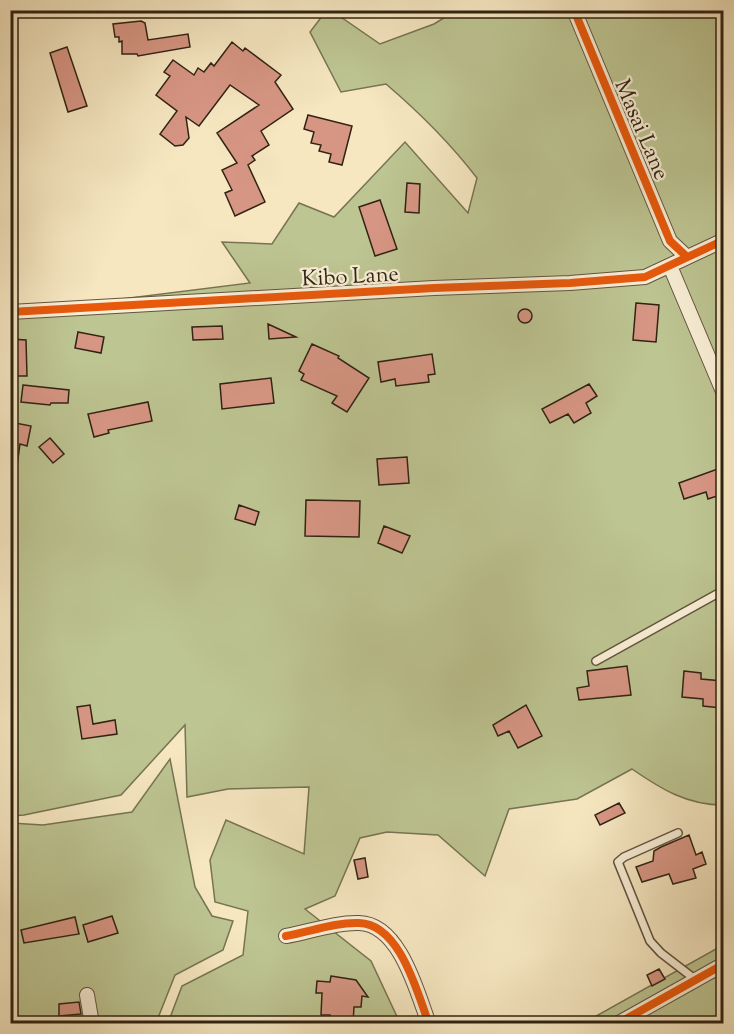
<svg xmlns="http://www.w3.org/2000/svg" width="734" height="1034" font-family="'Sorts Mill Goudy',serif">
  <rect width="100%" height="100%" fill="#f6e7c1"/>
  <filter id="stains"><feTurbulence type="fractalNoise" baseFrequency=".00333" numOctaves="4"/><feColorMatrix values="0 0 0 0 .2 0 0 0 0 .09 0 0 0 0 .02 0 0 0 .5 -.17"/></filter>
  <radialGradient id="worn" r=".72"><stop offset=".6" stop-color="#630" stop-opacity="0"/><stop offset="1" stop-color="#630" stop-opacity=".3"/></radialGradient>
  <path fill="#bdc592" stroke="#767452" stroke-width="1.5" d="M 326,11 L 332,11 L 380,44 L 434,24 L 455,11 L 723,11 L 723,805 C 687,805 661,789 632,769 L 577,799 L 509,809 L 485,876 L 438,835 L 387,832 L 360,838 L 335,896 L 305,909 L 371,961 L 400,1023 L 168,1023 L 182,986 L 243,955 L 248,911 L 215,902 L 210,860 L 226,820 L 304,854 L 309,787 L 228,789 L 187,797 L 185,725 L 121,795 L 24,815 L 11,816 L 10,313 L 250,283 L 222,242 L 272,244 L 299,203 L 334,217 L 405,142 L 468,213 L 477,178 C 450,143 420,113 386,84 L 341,92 L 310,32 Z
    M 170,759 L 195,887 L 212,916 L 233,921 L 223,950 L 175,975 L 156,1023 L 11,1023 L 11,823 L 43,825 L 132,812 Z
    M 723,945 L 723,1023 L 582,1024 Z"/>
  <path fill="#d79684" stroke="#302313" stroke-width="1.5" d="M 141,21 L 145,23 L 148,40 L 188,34 L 190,47 L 138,56 L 137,54 L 122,54 L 122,41 L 119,42 L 119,37 L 115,37 L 113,24 Z
    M 232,42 L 243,51 L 245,48 L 281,75 L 275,82 L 293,109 L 261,131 L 269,145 L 252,156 L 255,160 L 248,165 L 265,202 L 235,216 L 225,193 L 232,190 L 222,170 L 237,163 L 217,133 L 259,105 L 230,85 L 199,126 L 186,117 L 189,138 L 183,145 L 175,146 L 160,134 L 177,111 L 156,95 L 170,76 L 164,72 L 173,60 L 194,75 L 198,68 L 204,72 L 211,63 L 214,66 Z
    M 67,47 L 87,106 L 68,112 L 50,53 Z
    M 308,115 L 352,126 L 342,165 L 329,162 L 331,154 L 319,151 L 321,145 L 311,143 L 314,132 L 304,129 Z
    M 407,183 L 420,184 L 419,213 L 405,212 Z
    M 380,200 L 397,249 L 375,256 L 359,207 Z
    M 636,303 L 659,305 L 656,342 L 633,340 Z
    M518 316a7 7 0 1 1 14 0a7 7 0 1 1-14 0Z
    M 268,324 L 296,337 L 269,339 Z
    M 222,326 L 223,339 L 193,340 L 192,327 Z
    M 78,332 L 104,337 L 101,353 L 75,348 Z
    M 10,339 L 26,340 L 27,376 L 10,376 Z
    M 312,344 L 339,356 L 338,358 L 369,378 L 347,412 L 332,403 L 337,396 L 301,380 L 304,374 L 299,371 Z
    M 432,354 L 435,374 L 428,375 L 429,382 L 396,386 L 395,379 L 381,382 L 378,362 Z
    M 271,378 L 274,403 L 222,409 L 220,384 Z
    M 589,384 L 597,396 L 586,403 L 591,413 L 574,423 L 568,414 L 550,423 L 542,409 Z
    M 23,385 L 69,390 L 68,403 L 51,403 L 50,405 L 21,402 Z
    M 148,402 L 152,421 L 108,430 L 109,433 L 94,437 L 88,414 Z
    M 10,422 L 31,426 L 27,446 L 20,444 L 17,466 L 10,466 Z
    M 50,438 L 64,454 L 53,463 L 39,447 Z
    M 407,457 L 409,483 L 379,485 L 377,459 Z
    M 723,467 L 723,494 L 708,499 L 706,492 L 684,499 L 679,483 Z
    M 306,500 L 360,501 L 359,537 L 305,536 Z
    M 239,505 L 259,512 L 255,525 L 235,519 Z
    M 384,526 L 410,536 L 402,553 L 378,543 Z
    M 627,666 L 631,695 L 579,700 L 577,688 L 589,686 L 587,671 Z
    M 684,671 L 701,673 L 701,679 L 723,681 L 721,708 L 703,706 L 703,699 L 682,697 Z
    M 90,705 L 93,724 L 115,720 L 117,734 L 82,739 L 77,707 Z
    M 526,705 L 542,736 L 518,748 L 509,731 L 498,736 L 493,725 Z
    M 619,803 L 625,813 L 600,825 L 595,815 Z
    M 689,835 L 696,855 L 702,852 L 706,864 L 693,869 L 696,878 L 673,884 L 669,874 L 642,882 L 636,867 L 653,861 L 654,851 L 661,847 Z
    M 365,858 L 368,877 L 358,879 L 354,860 Z
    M 112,916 L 118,933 L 88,942 L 83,925 Z
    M 75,917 L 79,934 L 24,943 L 21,930 Z
    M 659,969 L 665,979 L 652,986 L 647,975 Z
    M 331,976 L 356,980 L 368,997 L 362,996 L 361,1007 L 354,1007 L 353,1023 L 333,1023 L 330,1015 L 321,1015 L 322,993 L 316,993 L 317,981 L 330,982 Z
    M 79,1002 L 81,1014 L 59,1016 L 59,1004 Z"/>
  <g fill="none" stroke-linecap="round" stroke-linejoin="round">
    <defs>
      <path id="service" d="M 596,661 L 724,590
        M 678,833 L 624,857 L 618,862 L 650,941 L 661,953 L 696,980"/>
      <path id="minor" d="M 574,10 L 670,241 L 686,256
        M 670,266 L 724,394
        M 10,312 L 434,288 L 570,283 L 645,277 L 724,240
        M 286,936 C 309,932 336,922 359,923 C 400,924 417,992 429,1024
        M 87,995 L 92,1024
        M 617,1024 L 724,964"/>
    </defs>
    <use href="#service" stroke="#62543e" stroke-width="10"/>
    <use href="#minor" stroke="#62543e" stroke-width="16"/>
    <use href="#service" stroke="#f9efd7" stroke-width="7"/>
    <use href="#minor" stroke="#f9efd7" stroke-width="14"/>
    <defs>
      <path id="cycleway" d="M 574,10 L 670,241 L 686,256
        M 10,312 L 434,288 L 570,283 L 645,277 L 724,240
        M 286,936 C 309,932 336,922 359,923 C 400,924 417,992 429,1024
        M 617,1024 L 724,964"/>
    </defs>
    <use href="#cycleway" stroke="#f9efd7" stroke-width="11"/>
    <use href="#cycleway" stroke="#e8590c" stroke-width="8"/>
  </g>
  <g text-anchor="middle" stroke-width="4.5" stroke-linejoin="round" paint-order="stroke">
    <g font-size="22" fill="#302313" stroke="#f9efd7">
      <text transform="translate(643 129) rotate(67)" y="8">Masai Lane</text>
      <text transform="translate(350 275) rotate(-3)" y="8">Kibo Lane</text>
    </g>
  </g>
  <rect width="734" height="1034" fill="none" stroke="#f6e7c1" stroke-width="36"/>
  <rect x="12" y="12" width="710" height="1010" fill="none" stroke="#302313" stroke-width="3"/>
  <rect x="18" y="18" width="698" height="998" fill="none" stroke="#302313" stroke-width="1.5"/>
  <rect width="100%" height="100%" filter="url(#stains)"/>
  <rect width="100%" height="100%" fill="url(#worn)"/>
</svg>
